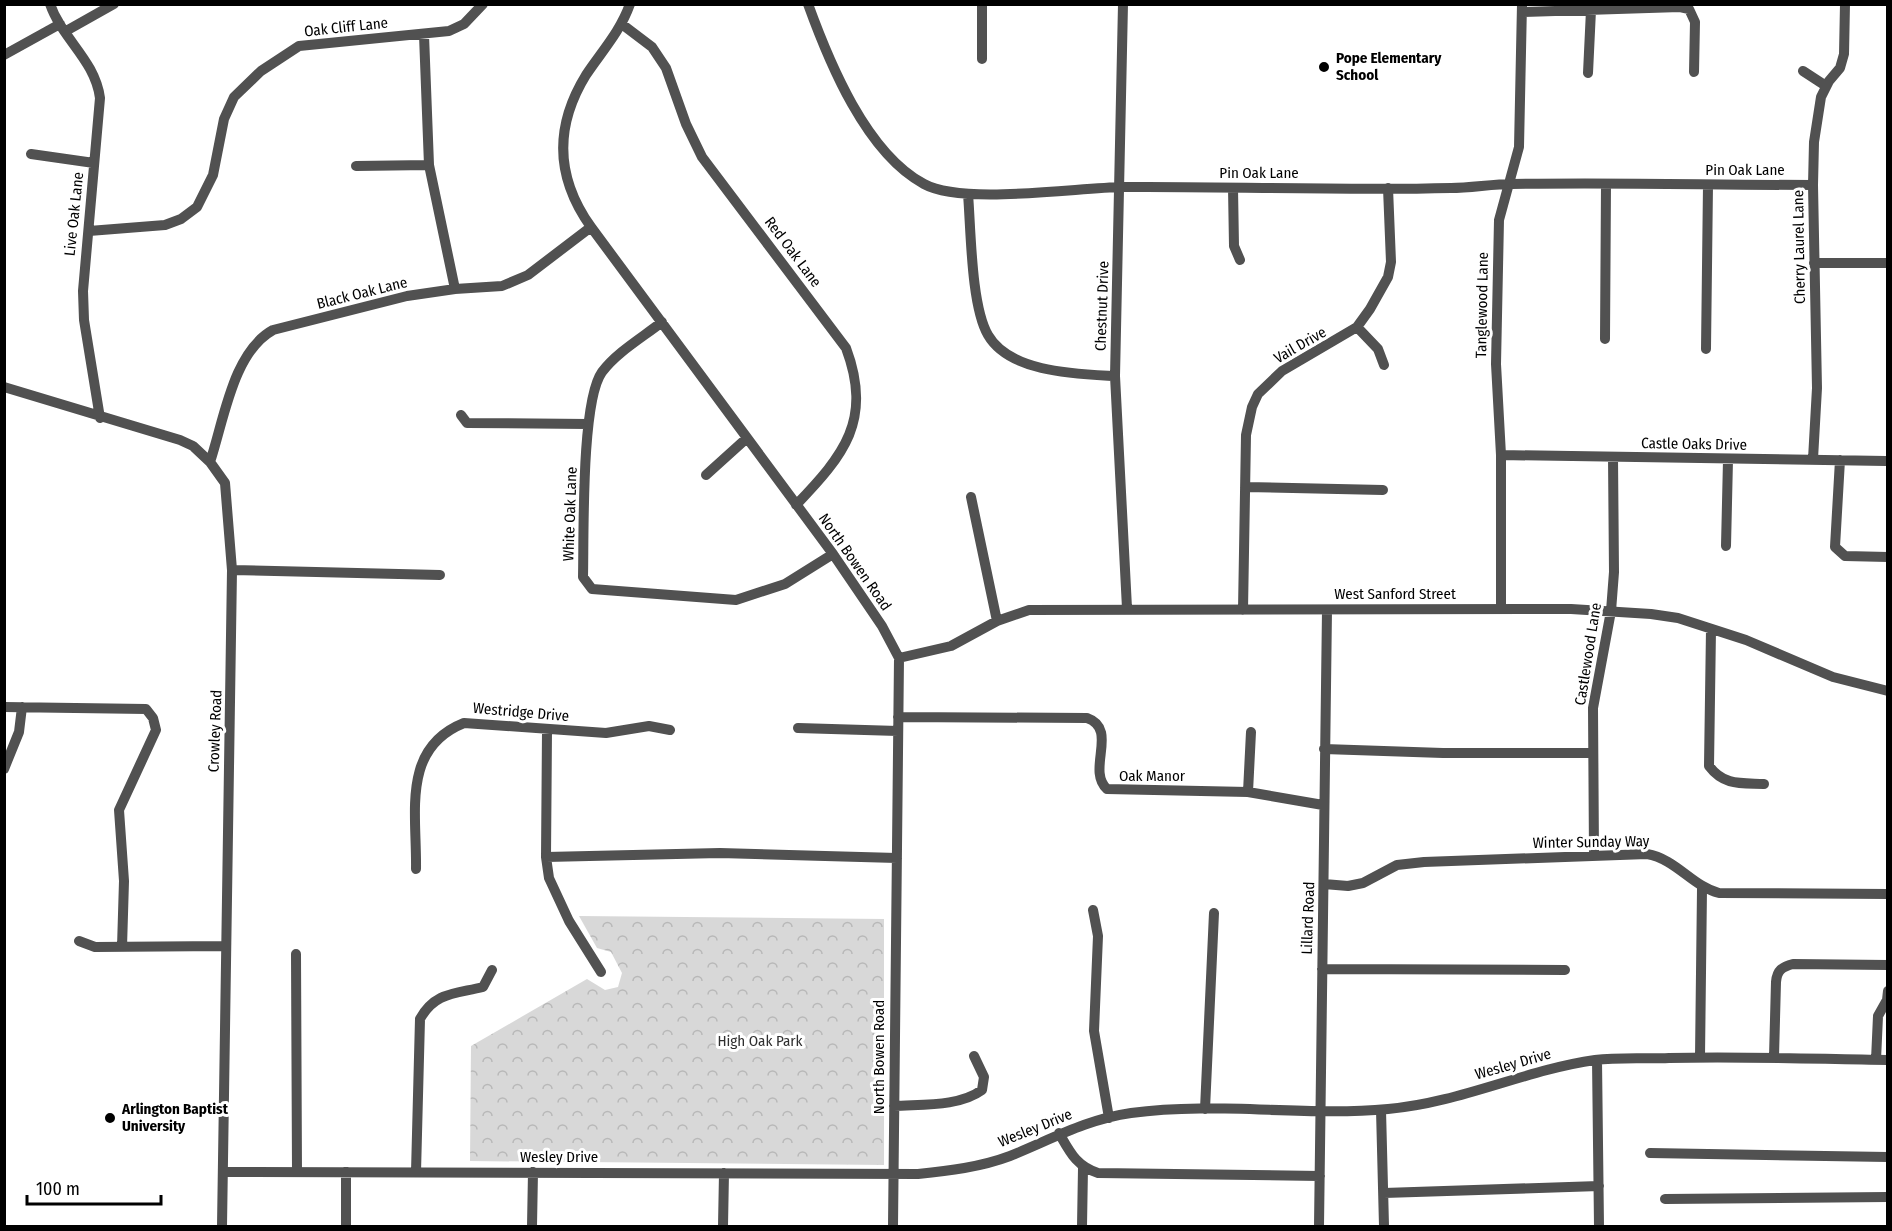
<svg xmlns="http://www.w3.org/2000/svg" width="1892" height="1231" font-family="'Fira Sans Condensed',sans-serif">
  <defs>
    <pattern id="forest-crowns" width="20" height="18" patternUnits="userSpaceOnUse" patternTransform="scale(1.5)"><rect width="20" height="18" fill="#d8d8d8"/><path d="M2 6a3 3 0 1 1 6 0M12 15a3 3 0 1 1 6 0" fill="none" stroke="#b8b8b8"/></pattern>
  </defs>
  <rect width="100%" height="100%" fill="#fff"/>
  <path fill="url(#forest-crowns)" d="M 579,916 L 884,919 L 884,1165 L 470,1161 L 471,1046 L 587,979 L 605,990 L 618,987 L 622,973 L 611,952 L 597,948 Z"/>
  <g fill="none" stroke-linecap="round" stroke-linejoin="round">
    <path stroke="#515151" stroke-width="10" d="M 50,4 C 62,39 95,60 100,98 L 83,291 L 84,320 L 100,418
      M 630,4 C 620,32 602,51 586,75 C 554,127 556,178 591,227 L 833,554 L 882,626 L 899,658 L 893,1226
      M 808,4 C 829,62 866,153 924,184 C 962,205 1074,188 1122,187 C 1232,186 1341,191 1451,188 C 1471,188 1492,184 1512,184 C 1612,182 1712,185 1813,185
      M 1123,4 L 1115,376 L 1127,608
      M 1522,12 L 1680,7 L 1689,9 L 1695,22 L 1694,72
      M 623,25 L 652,47 L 666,68 L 686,124 L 702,157 L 846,348 C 873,420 844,455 796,505
      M 66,31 L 114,4
      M 424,35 L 429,165 L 455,289
      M 4,55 L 60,24
      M 982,59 L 982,4
      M 1803,71 L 1826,86
      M 1588,73 L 1591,10
      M 31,154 L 94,163
      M 356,166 L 429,165
      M 1233,188 L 1234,246 L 1240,260
      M 968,194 C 971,230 971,306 988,335 C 1010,373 1078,374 1115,376
      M 89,231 L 165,225 L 181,219 L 197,207 L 213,175 L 224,119 L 234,97 L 261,71 L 299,46 L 449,31 L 464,24 L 483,4
      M 1814,263 L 1888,263
      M 662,322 C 643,337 617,352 602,372 C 581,401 584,536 583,577 L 592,589 L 736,600 L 785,584 L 833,554
      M 1357,327 L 1378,349 L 1384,365
      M 1605,339 L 1606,184
      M 1706,349 L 1708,185
      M 4,387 L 180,440 L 193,446 L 210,462 L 225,483 L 232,570 L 222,1226
      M 461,415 L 467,423 L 588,424
      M 1501,455 L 1886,461
      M 1813,459 L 1817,388 L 1813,185 L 1814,142 L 1821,97 L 1829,81 L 1840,68 L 1844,54 L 1845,4
      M 1840,460 L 1835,547 L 1845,556 L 1888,557
      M 210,462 C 224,420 233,352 273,330 L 407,296 L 455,289 L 502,286 L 528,275 L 591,227
      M 706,475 L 747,438
      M 1245,487 L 1383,490
      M 971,497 L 997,621
      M 1726,546 L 1728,460
      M 232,570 L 440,575
      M 1501,609 L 1501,455 L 1496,364 L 1499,220 L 1519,147 L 1522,4
      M 1243,610 L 1246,435 L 1252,407 L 1258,394 L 1282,371 L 1357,327 L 1370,309 L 1388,277 L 1391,262 L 1388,188
      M 1711,629 L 1709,766 C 1724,786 1741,783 1764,784
      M 899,658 L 951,646 L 997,621 L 1029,610 L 1571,609 L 1651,614 L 1678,618 L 1746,640 L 1833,677 L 1888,691
      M 4,707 L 146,709 L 153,718 L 156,730 L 119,810 L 124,881 L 122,947
      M 898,717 L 1087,718 C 1119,729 1086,770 1107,789 L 1248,792 L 1323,805
      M 798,728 L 898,731
      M 547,731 L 546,857 L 549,878 L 569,921 L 601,972
      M 1324,749 L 1443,753 L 1592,753
      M 4,769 L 19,732 L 22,707
      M 1248,792 L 1251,732
      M 1594,855 L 1593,708 L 1611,611 L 1614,572 L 1613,457
      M 546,857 L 720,853 L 897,858
      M 416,869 C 417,813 401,748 464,723 L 606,733 L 649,726 L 670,730
      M 1324,884 L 1348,886 L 1363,883 L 1397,865 L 1424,862 L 1647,854 C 1676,859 1692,886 1719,893 L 1888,894
      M 1093,910 L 1098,936 L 1094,1031 L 1109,1118
      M 79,941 L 95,947 L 226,946
      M 296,954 L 297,1172
      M 1322,969 L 1565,970
      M 1700,1057 L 1702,889
      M 1774,1057 L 1776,982 C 1777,970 1782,967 1793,964 L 1888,965
      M 1597,1060 L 1599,1226
      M 1876,1060 L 1878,1016 L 1887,1000 L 1888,991
      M 894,1106 C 921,1104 959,1107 982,1090 L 984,1077 L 974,1056
      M 1205,1109 L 1214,913
      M 1381,1110 L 1384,1226
      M 1059,1133 C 1070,1152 1076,1166 1098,1173 L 1320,1176
      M 1650,1153 L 1888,1157
      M 223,1172 L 918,1174 C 948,1171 981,1167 1010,1156 C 1050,1140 1087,1119 1131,1113 C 1216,1101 1303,1117 1388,1109 C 1459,1103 1525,1070 1595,1060 C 1619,1057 1645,1059 1669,1058 C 1742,1056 1815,1059 1888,1060
      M 416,1172 L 420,1019 C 435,992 455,994 483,987 L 492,970
      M 1384,1193 L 1599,1186
      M 1665,1199 L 1888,1197
      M 346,1226 L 346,1172
      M 532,1226 L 533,1172
      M 723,1226 L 724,1173
      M 1082,1226 L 1083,1168
      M 1319,1226 L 1327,610"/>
  </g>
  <g fill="#000" stroke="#fff" stroke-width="2">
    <circle cx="1324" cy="67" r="6"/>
    <circle cx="110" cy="1118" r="6"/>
  </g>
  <g text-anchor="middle" stroke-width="6" stroke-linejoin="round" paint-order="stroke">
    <g font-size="15" fill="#000" stroke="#fff">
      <text transform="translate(346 27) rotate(-6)" y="5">Oak Cliff Lane</text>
      <text x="1745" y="175">Pin Oak Lane</text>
      <text x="1259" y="178">Pin Oak Lane</text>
      <text transform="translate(74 214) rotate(-84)" y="5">Live Oak Lane</text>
      <text transform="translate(1799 247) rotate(-91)" y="5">Cherry Laurel Lane</text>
      <text transform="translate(793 252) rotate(53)" y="5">Red Oak Lane</text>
      <text transform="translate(362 293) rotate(-14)" y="5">Black Oak Lane</text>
      <text transform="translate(1482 305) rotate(-89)" y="5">Tanglewood Lane</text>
      <text transform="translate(1102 306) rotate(-88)" y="5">Chestnut Drive</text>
      <text transform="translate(1300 345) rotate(-30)" y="5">Vail Drive</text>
      <text transform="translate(1694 444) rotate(1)" y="5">Castle Oaks Drive</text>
      <text transform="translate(570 514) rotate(-88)" y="5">White Oak Lane</text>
      <text transform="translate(855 562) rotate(55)" y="5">North Bowen Road</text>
      <text x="1395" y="599">West Sanford Street</text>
      <text transform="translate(1588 654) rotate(-81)" y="5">Castlewood Lane</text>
      <text transform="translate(521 712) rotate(5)" y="5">Westridge Drive</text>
      <text transform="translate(215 731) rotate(-88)" y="5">Crowley Road</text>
      <text x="1152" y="781">Oak Manor</text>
      <text transform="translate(1591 842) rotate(-1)" y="5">Winter Sunday Way</text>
      <text transform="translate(1308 918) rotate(-88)" y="5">Lillard Road</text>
      <text transform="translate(879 1057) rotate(-90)" y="5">North Bowen Road</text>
      <text transform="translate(1513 1064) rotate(-16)" y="5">Wesley Drive</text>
      <text transform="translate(1035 1128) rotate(-22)" y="5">Wesley Drive</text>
      <text x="559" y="1162">Wesley Drive</text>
    </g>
    <g font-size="15" font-weight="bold" fill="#000" stroke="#fff" text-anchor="start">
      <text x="1336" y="63">Pope Elementary<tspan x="1336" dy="17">School</tspan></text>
      <text x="122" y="1114">Arlington Baptist<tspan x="122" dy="17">University</tspan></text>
    </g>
    <g font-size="15" fill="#2f2f2f" stroke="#fff">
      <text x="760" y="1046">High Oak Park</text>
    </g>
  </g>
  <rect width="1892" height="1231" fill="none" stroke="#000000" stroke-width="12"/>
  <path d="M27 1195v9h134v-9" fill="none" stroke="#000000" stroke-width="3"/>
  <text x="36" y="1195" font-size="18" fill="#000000" stroke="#ffffff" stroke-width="4.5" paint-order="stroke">100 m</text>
</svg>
